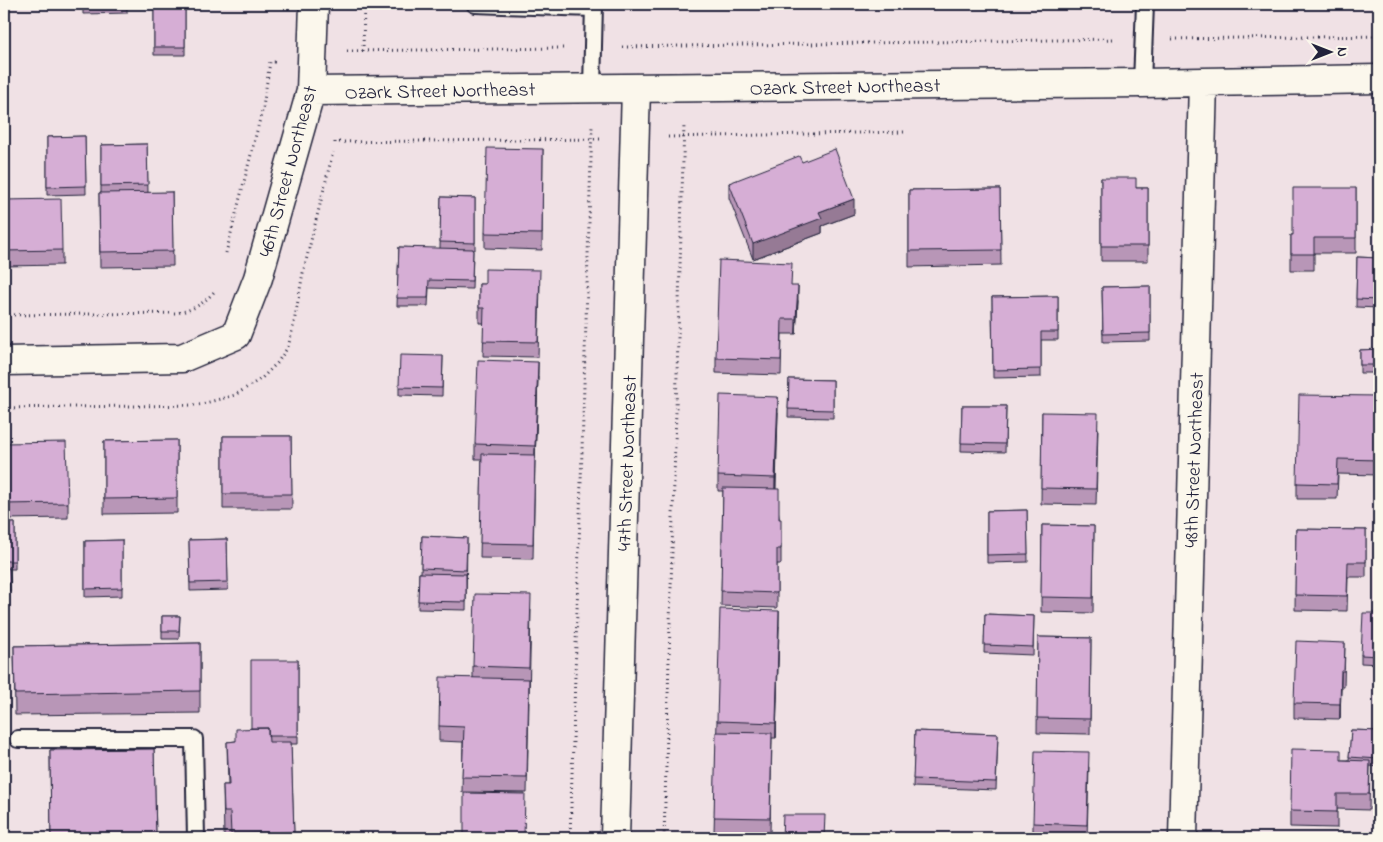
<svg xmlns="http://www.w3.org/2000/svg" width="1383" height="842" font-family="'Indie Flower',sans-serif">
  <rect width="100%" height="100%" fill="#f0e1e5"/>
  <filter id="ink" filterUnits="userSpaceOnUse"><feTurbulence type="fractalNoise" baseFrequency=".02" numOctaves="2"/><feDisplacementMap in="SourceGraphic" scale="10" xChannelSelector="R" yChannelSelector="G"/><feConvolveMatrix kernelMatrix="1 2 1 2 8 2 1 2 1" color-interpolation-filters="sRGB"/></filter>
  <g filter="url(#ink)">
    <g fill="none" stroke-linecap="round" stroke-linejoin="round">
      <defs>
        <path id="service" d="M 475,4 L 594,8
          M 1142,83 L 1145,4
          M 592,88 L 594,4
          M 18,739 L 194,739 L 196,838"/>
        <path id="minor" d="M 311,91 L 1142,83 L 1379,79
          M 4,361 L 182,358 L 236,335 L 258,278 L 311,91 L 314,4
          M 615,838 L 636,88
          M 1183,838 L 1203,82"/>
      </defs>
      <use href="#service" stroke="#22223b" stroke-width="20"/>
      <use href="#minor" stroke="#22223b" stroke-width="31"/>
      <path stroke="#22223b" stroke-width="3" stroke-dasharray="1 4" stroke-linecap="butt" d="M 1172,39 L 1379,36
        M 622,47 L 1116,39
        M 347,51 L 564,48
        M 363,51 L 364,4
        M 668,137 L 904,132
        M 335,143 L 335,142 L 600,139
        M 226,253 L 263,107 L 270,62 L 277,62
        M 4,315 L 177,313 C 193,310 203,304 214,292
        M 4,408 L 198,405 L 235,395 L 262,378 L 277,363 L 288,347 L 293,328 L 303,273 L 333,152
        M 570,838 L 592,126
        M 664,838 L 684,124"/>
      <use href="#service" stroke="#fbf7ec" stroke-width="16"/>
      <use href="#minor" stroke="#fbf7ec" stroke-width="28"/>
    </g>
    <path fill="#b896b7" stroke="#22223b" d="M 83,4 L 127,4 L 127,13 L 83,14 Z
      M 154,4 L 185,4 L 185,55 L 154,55 Z
      M 85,136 L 86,194 L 47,195 L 47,137 Z
      M 147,144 L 148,193 L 172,192 L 173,266 L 100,267 L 99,193 L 101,193 L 101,145 Z
      M 543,149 L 542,250 L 485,248 L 485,233 Z
      M 802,162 L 854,214 L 822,226 L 822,233 L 753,259 L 729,198 L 729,183 Z
      M 1101,178 L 1136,188 L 1148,188 L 1148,261 L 1101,261 Z
      M 1356,188 L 1356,253 L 1314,253 L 1314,270 L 1291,270 L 1291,235 L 1293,235 Z
      M 1000,189 L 1001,265 L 909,267 L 909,190 Z
      M 441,197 L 475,198 L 475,250 L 473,250 L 472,289 L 429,288 L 428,306 L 397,306 L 399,247 L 440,249 Z
      M 4,200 L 62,250 L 62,265 L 4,266 Z
      M 1357,257 L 1379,258 L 1379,308 L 1356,307 Z
      M 479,284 L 540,285 L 538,357 L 483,356 L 484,323 L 479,323 Z
      M 792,286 L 798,301 L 796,334 L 782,334 L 781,375 L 716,373 L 716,358 Z
      M 1150,286 L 1150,341 L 1103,342 L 1102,287 Z
      M 1058,296 L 1058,340 L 1041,340 L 1041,377 L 993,378 L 992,297 Z
      M 1379,349 L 1379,373 L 1360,373 L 1360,350 Z
      M 443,356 L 442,396 L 399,395 L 399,387 Z
      M 538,377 L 535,461 L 533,559 L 480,558 L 482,459 L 475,459 L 475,444 Z
      M 789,379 L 833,380 L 833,418 L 788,417 Z
      M 1379,396 L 1379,475 L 1338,474 L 1337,499 L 1297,499 L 1297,483 Z
      M 962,406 L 1006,406 L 1005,452 L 961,451 Z
      M 778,412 L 776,489 L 781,534 L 781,564 L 777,564 L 777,608 L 721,606 L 723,491 L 718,491 L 718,476 Z
      M 1042,412 L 1098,428 L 1096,505 L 1041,504 Z
      M 223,436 L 291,436 L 292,509 L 223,509 Z
      M 177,440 L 177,513 L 104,514 L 104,441 Z
      M 4,443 L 68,503 L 68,518 L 4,519 Z
      M 1027,510 L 1028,562 L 987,563 L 987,511 Z
      M 4,523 L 15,523 L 15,569 L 9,569 L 10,591 L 4,591 Z
      M 1042,525 L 1094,526 L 1093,613 L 1041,612 Z
      M 1296,529 L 1366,530 L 1366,577 L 1348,577 L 1347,611 L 1295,610 Z
      M 422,536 L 467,538 L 466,610 L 418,609 L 419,573 L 421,573 Z
      M 227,539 L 228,590 L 190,591 L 189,540 Z
      M 122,540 L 122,596 L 85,597 L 85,541 Z
      M 531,610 L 527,793 L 462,792 L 463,742 L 439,741 L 439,726 L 473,678 L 473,666 Z
      M 1379,613 L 1379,664 L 1361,663 L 1361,655 Z
      M 985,614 L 1034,616 L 1033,655 L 984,653 Z
      M 162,616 L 180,616 L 179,639 L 162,639 Z
      M 779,626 L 776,738 L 772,738 L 770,833 L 714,832 L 717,721 Z
      M 1038,637 L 1091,638 L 1090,734 L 1037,733 Z
      M 200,643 L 200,713 L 15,715 L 14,646 Z
      M 1345,643 L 1344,687 L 1341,687 L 1340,719 L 1294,718 L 1294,703 Z
      M 298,660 L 298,744 L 291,744 L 294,838 L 224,838 L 223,785 L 228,785 L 227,742 L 236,741 L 251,728 Z
      M 6,708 L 9,838 L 4,838 L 4,709 Z
      M 1351,730 L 1379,731 L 1379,767 L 1370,766 L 1369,810 L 1337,809 L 1337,828 L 1290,827 L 1290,811 L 1341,760 L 1349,760 Z
      M 915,731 L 998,734 L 996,790 L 913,787 Z
      M 154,749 L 156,838 L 51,838 L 50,750 Z
      M 1089,767 L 1087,838 L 1033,838 L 1033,823 Z"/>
    <path fill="#967a95" stroke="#22223b" d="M 854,199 L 854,214 L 822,226 L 822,233 L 753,259 L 753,244 L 819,212 Z
      M 798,286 L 798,301 L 796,334 L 796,319 Z
      M 538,362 L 538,377 L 535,461 L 535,446 Z
      M 778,397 L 778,412 L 775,493 L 775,478 Z
      M 779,611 L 779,626 L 776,738 L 776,723 Z
      M 1341,671 L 1341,687 L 1340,719 L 1340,704 Z"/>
    <path fill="#d6aed5" stroke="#22223b" d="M 154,4 L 185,4 L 185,47 L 154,47 Z
      M 85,136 L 86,186 L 47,187 L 47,137 Z
      M 147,144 L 148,185 L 101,186 L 101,145 Z
      M 487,148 L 543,149 L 542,234 L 485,233 Z
      M 835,149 L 854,199 L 819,212 L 822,218 L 753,244 L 729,183 L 799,156 L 802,162 Z
      M 1101,178 L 1136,178 L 1136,188 L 1148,188 L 1148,246 L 1101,246 Z
      M 1293,188 L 1356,188 L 1356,238 L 1314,238 L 1314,254 L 1291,254 L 1291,235 L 1293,235 Z
      M 1000,189 L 1001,250 L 909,251 L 909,190 Z
      M 172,192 L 173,251 L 100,252 L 99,193 Z
      M 441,197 L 475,198 L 475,243 L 440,242 Z
      M 61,199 L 62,250 L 4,251 L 4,200 Z
      M 399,247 L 473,249 L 472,281 L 429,280 L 428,298 L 397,298 Z
      M 1357,257 L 1379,258 L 1379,300 L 1356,299 Z
      M 719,260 L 792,263 L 791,286 L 798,286 L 796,319 L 782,319 L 781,360 L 716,358 Z
      M 485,269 L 540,270 L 538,342 L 483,341 L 484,308 L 479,308 L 479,284 L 485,284 Z
      M 1150,286 L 1150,333 L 1103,334 L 1102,287 Z
      M 1058,296 L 1058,332 L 1041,332 L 1041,369 L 993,370 L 992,297 Z
      M 1379,349 L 1379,365 L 1360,365 L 1360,350 Z
      M 400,355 L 443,356 L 442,388 L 399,387 Z
      M 478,360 L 538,362 L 535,446 L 475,444 Z
      M 789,379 L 833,380 L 833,410 L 788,409 Z
      M 720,395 L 778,397 L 775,478 L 718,476 Z
      M 1299,395 L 1379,396 L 1379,460 L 1338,459 L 1337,484 L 1297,483 Z
      M 962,406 L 1006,406 L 1005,444 L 961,443 Z
      M 1042,412 L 1098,413 L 1096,489 L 1041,488 Z
      M 223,436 L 291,436 L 292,494 L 223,494 Z
      M 177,440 L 177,498 L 104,499 L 104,441 Z
      M 66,442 L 68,503 L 4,504 L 4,443 Z
      M 482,454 L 535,455 L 533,544 L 480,543 Z
      M 723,488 L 779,489 L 779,519 L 781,519 L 781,549 L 777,549 L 777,593 L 721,591 Z
      M 1027,510 L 1028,554 L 987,555 L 987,511 Z
      M 4,523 L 15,523 L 15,561 L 4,561 Z
      M 1042,525 L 1094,526 L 1093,598 L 1041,597 Z
      M 1296,529 L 1366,530 L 1366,562 L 1348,562 L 1347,596 L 1295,595 Z
      M 422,536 L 467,538 L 466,570 L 421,568 Z
      M 227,539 L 228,582 L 190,583 L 189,540 Z
      M 122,540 L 122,588 L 85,589 L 85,541 Z
      M 4,568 L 9,568 L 10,583 L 4,583 Z
      M 419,573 L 466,574 L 466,602 L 418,601 Z
      M 475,594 L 531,595 L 529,668 L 473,666 Z
      M 720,609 L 779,611 L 776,723 L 717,721 Z
      M 1363,613 L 1379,613 L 1379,656 L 1361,655 Z
      M 985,614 L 1034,616 L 1033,647 L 984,645 Z
      M 162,616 L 180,616 L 179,631 L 162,631 Z
      M 1038,637 L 1091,638 L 1090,719 L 1037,718 Z
      M 1296,641 L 1345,643 L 1344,671 L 1341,671 L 1340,704 L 1294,703 Z
      M 200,643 L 200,691 L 15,694 L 14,646 Z
      M 251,660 L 298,660 L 298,736 L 268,736 L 268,728 L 251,728 Z
      M 440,677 L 529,679 L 527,778 L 462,777 L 464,727 L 439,726 Z
      M 6,708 L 9,833 L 4,833 L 4,709 Z
      M 268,728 L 269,742 L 291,742 L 294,832 L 231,834 L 230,812 L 224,812 L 223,785 L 229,785 L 227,742 L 236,741 L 236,729 Z
      M 1351,730 L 1379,731 L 1379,759 L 1349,757 Z
      M 915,731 L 998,734 L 996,782 L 913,779 Z
      M 716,732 L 772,733 L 770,818 L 714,817 Z
      M 154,749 L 156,837 L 51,838 L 50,750 Z
      M 1291,749 L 1341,750 L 1341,760 L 1370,761 L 1369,794 L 1337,794 L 1337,812 L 1290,811 Z
      M 1035,751 L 1089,752 L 1087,825 L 1033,823 Z
      M 464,793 L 525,794 L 524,838 L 464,838 Z
      M 783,815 L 825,815 L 824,838 L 782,838 Z
      M 406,835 L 449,836 L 448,838 L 406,838 Z"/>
  </g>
  <g text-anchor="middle" stroke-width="5" stroke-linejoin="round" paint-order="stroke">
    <g font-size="20" fill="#22223b" stroke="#fbf7ec">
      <text transform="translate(845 86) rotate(-1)" y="7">Ozark Street Northeast</text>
      <text transform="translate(440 90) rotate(-1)" y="7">Ozark Street Northeast</text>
      <text transform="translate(287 171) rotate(-75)" y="7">46th Street Northeast</text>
      <text transform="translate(1193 460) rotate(-88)" y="7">48th Street Northeast</text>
      <text transform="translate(626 463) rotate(-88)" y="7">47th Street Northeast</text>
    </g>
  </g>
  <rect width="1383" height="842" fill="none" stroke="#fbf7ec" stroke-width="20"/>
  <rect x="10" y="10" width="1363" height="822" fill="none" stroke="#22223b" stroke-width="2" filter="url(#ink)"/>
  <g transform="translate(1330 52) rotate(90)" stroke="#fbf7ec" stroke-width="4" paint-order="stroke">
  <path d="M0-4L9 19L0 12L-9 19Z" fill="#22223b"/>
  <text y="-8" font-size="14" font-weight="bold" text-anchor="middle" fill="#22223b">N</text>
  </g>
</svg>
